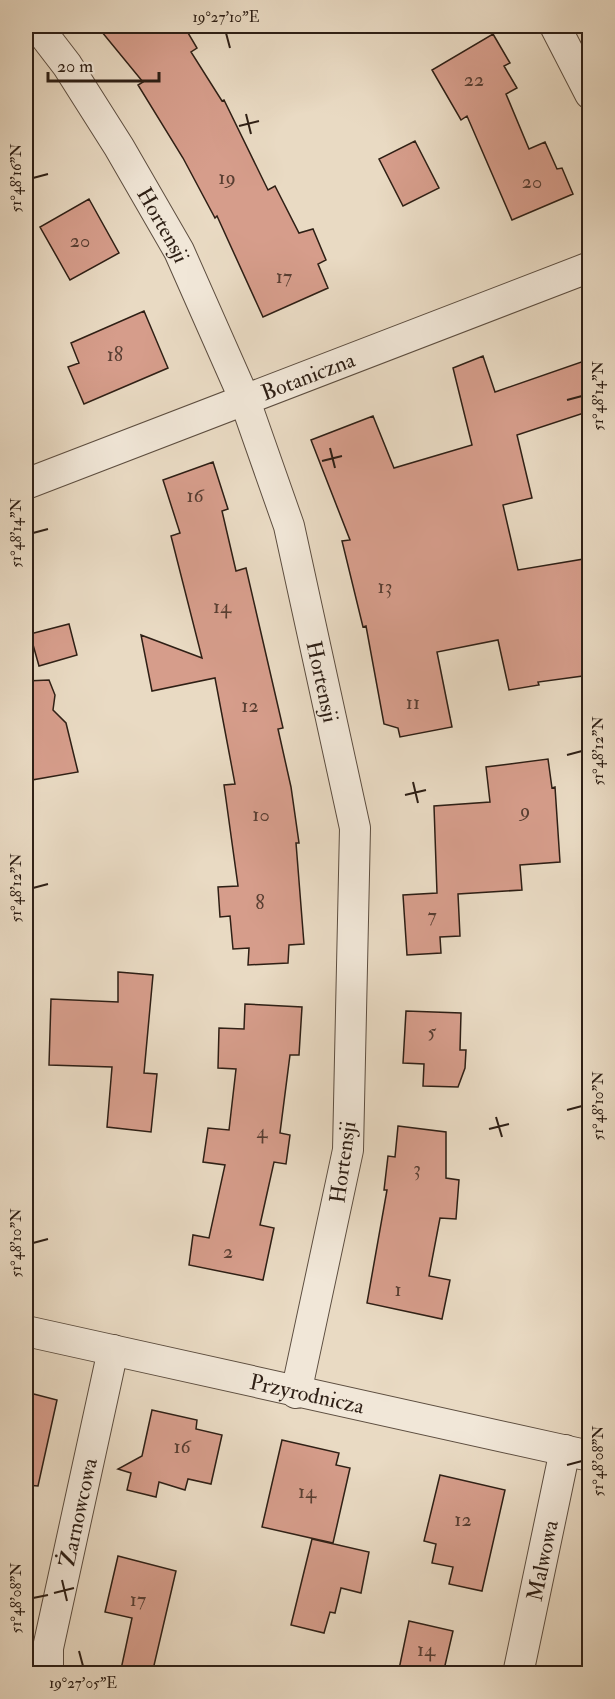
<svg xmlns="http://www.w3.org/2000/svg" width="615" height="1699" font-family="'IM FELL Double Pica',serif">
  <rect width="100%" height="100%" fill="#e9dac3"/>
  <filter id="stains"><feTurbulence type="fractalNoise" baseFrequency=".00333" numOctaves="4"/><feColorMatrix values="0 0 0 0 .2 0 0 0 0 .09 0 0 0 0 .02 0 0 0 .5 -.17"/></filter>
  <radialGradient id="worn" r=".72"><stop offset=".6" stop-color="#630" stop-opacity="0"/><stop offset="1" stop-color="#630" stop-opacity=".3"/></radialGradient>
  <path fill="#d69d8b" stroke="#2e1f15" stroke-width="1.5" d="M 97,26 L 184,26 L 197,48 L 191,52 L 222,101 L 224,100 L 268,190 L 275,186 L 299,233 L 313,229 L 326,260 L 318,264 L 328,288 L 263,317 L 217,216 L 215,218 L 183,158 L 138,85 L 143,82 Z
    M 493,34 L 510,63 L 504,66 L 517,88 L 506,94 L 529,149 L 545,142 L 557,169 L 562,168 L 573,194 L 512,220 L 467,116 L 461,120 L 432,70 Z
    M 415,141 L 439,188 L 403,206 L 379,159 Z
    M 89,199 L 119,253 L 70,280 L 40,227 Z
    M 144,311 L 168,368 L 84,404 L 68,367 L 79,363 L 71,343 Z
    M 483,356 L 495,392 L 590,359 L 590,411 L 517,435 L 532,498 L 503,505 L 518,570 L 590,558 L 590,675 L 538,682 L 539,685 L 509,690 L 498,640 L 437,652 L 452,727 L 400,737 L 398,728 L 384,724 L 366,626 L 363,627 L 342,541 L 350,540 L 311,440 L 373,416 L 394,468 L 472,445 L 453,368 Z
    M 213,462 L 228,509 L 222,511 L 236,571 L 246,568 L 283,728 L 278,729 L 291,787 L 299,843 L 296,843 L 304,944 L 289,945 L 288,963 L 248,965 L 249,948 L 233,949 L 230,916 L 220,917 L 218,887 L 238,886 L 224,785 L 235,784 L 215,678 L 152,691 L 141,635 L 202,658 L 171,536 L 180,533 L 163,480 Z
    M 69,624 L 77,655 L 39,666 L 30,634 Z
    M 49,680 L 55,695 L 53,710 L 66,723 L 78,772 L 26,781 L 26,681 Z
    M 548,759 L 552,788 L 555,787 L 560,862 L 520,865 L 522,890 L 458,894 L 460,936 L 440,937 L 441,953 L 407,955 L 403,895 L 437,893 L 434,806 L 490,802 L 486,767 Z
    M 118,972 L 153,975 L 144,1073 L 157,1074 L 151,1132 L 107,1127 L 112,1067 L 49,1065 L 51,999 L 118,1002 Z
    M 245,1004 L 302,1007 L 299,1055 L 290,1055 L 280,1133 L 290,1135 L 286,1164 L 274,1162 L 260,1225 L 274,1228 L 263,1280 L 189,1265 L 193,1235 L 209,1238 L 225,1165 L 203,1162 L 208,1128 L 229,1130 L 236,1069 L 218,1068 L 219,1028 L 244,1029 Z
    M 406,1011 L 461,1013 L 460,1050 L 466,1050 L 465,1068 L 458,1087 L 423,1086 L 424,1064 L 403,1063 Z
    M 398,1126 L 446,1132 L 446,1178 L 459,1180 L 456,1219 L 440,1218 L 429,1276 L 450,1280 L 442,1319 L 367,1303 L 387,1190 L 384,1190 L 388,1156 L 395,1157 Z
    M 26,1392 L 57,1400 L 38,1486 L 26,1485 Z
    M 152,1410 L 197,1420 L 196,1429 L 222,1435 L 211,1484 L 188,1479 L 185,1490 L 159,1482 L 156,1497 L 127,1490 L 131,1473 L 118,1469 L 142,1456 Z
    M 282,1440 L 339,1453 L 336,1465 L 350,1468 L 333,1543 L 262,1527 Z
    M 440,1475 L 505,1490 L 482,1591 L 449,1584 L 453,1567 L 432,1563 L 436,1544 L 424,1541 Z
    M 312,1539 L 369,1552 L 361,1593 L 341,1588 L 335,1613 L 330,1612 L 324,1633 L 291,1625 Z
    M 118,1556 L 176,1571 L 152,1674 L 120,1674 L 132,1618 L 105,1612 Z
    M 409,1621 L 453,1631 L 443,1674 L 398,1674 Z"/>
  <g fill="none" stroke-linecap="round" stroke-linejoin="round">
    <defs>
      <g id="minor">
        <path id="s1" d="M 37,26 L 67,65 L 119,147 L 179,251 L 244,398 L 289,526 L 355,828 L 348,1150 L 296,1393"/>
        <path d="M 555,26 L 590,94"/>
        <path id="s2" d="M 26,484 L 590,267"/>
        <path id="s3" d="M 26,1331 L 590,1456"/>
        <path id="s4" d="M 48,1674 L 48,1648 L 113,1350"/>
        <path id="s5" d="M 518,1674 L 565,1450"/>
      </g>
    </defs>
    <use href="#minor" stroke="#5d4e40" stroke-width="32"/>
    <use href="#minor" stroke="#f1e7d8" stroke-width="30"/>
  </g>
  <path fill="none" stroke="#2e1f15" stroke-width="2" d="M 226,33 L 230,48M 246,114 L 251,134M 239,126 L 259,121M 33,178 L 48,174M 567,400 L 582,396M 330,448 L 335,468M 322,461 L 342,456M 33,533 L 48,529M 567,755 L 582,751M 413,782 L 418,803M 405,795 L 426,790M 33,888 L 48,884M 567,1110 L 582,1106M 496,1117 L 502,1137M 489,1129 L 509,1124M 33,1243 L 48,1239M 567,1465 L 582,1461M 62,1580 L 67,1601M 54,1593 L 74,1588M 33,1598 L 48,1595M 79,1651 L 83,1666"/>
  <g text-anchor="middle" stroke-width="4.5" stroke-linejoin="round" paint-order="stroke">
    <g font-size="20" fill="#583e32">
      <text x="474" y="86">22</text>
      <text x="227" y="184">19</text>
      <text x="532" y="188">20</text>
      <text x="80" y="247">20</text>
      <text x="284" y="283">17</text>
      <text x="115" y="361">18</text>
      <text x="195" y="502">16</text>
      <text x="385" y="593">13</text>
      <text x="222" y="613">14</text>
      <text x="413" y="709">11</text>
      <text x="250" y="712">12</text>
      <text x="525" y="817">9</text>
      <text x="261" y="821">10</text>
      <text x="260" y="909">8</text>
      <text x="432" y="922">7</text>
      <text x="432" y="1038">5</text>
      <text x="262" y="1138">4</text>
      <text x="417" y="1175">3</text>
      <text x="228" y="1258">2</text>
      <text x="398" y="1296">1</text>
      <text x="182" y="1453">16</text>
      <text x="307" y="1498">14</text>
      <text x="463" y="1526">12</text>
      <text x="138" y="1606">17</text>
      <text x="426" y="1656">14</text>
    </g>
    <g font-size="22" fill="#2e1f15" stroke="#f1e7d8">
      <text dy="8" stroke="none"><textPath href="#s1" startOffset="236">Hortensji</textPath></text>
      <text dy="8" stroke="none"><textPath href="#s2" startOffset="302">Botaniczna</textPath></text>
      <text dy="8" stroke="none"><textPath href="#s1" startOffset="722">Hortensji</textPath></text>
      <text transform="translate(342 1162) rotate(-82)" y="8">Hortensji</text>
      <text dy="8" stroke="none"><textPath href="#s3" startOffset="288">Przyrodnicza</textPath></text>
      <text dy="8" stroke="none"><textPath href="#s4" startOffset="165">Żarnowcowa</textPath></text>
      <text dy="8" stroke="none"><textPath href="#s5" startOffset="116">Malwowa</textPath></text>
    </g>
  </g>
  <rect width="615" height="1699" fill="none" stroke="#e9dac3" stroke-width="66"/>
  <path d="M48 72v9h111v-9" fill="none" stroke="#2e1f15" stroke-width="3"/>
  <text x="57" y="72" font-size="18" fill="#2e1f15" stroke="#f1e7d8" stroke-width="4.5" paint-order="stroke">20 m</text>
  <rect x="33" y="33" width="549" height="1633" fill="none" stroke="#2e1f15" stroke-width="2"/>
  <g font-size="15" text-anchor="middle" fill="#2e1f15">
    <text x="226" y="22">19°27'10"E</text>
    <text transform="translate(16 178) rotate(-90)" y="5">51°48'16"N</text>
    <text transform="translate(598 396) rotate(-90)" y="5">51°48'14"N</text>
    <text transform="translate(16 533) rotate(-90)" y="5">51°48'14"N</text>
    <text transform="translate(598 751) rotate(-90)" y="5">51°48'12"N</text>
    <text transform="translate(16 888) rotate(-90)" y="5">51°48'12"N</text>
    <text transform="translate(598 1106) rotate(-90)" y="5">51°48'10"N</text>
    <text transform="translate(16 1243) rotate(-90)" y="5">51°48'10"N</text>
    <text transform="translate(598 1461) rotate(-90)" y="5">51°48'08"N</text>
    <text transform="translate(16 1598) rotate(-90)" y="5">51°48'08"N</text>
    <text x="83" y="1688">19°27'05"E</text>
  </g>
  <rect width="100%" height="100%" filter="url(#stains)"/>
  <rect width="100%" height="100%" fill="url(#worn)"/>
</svg>
